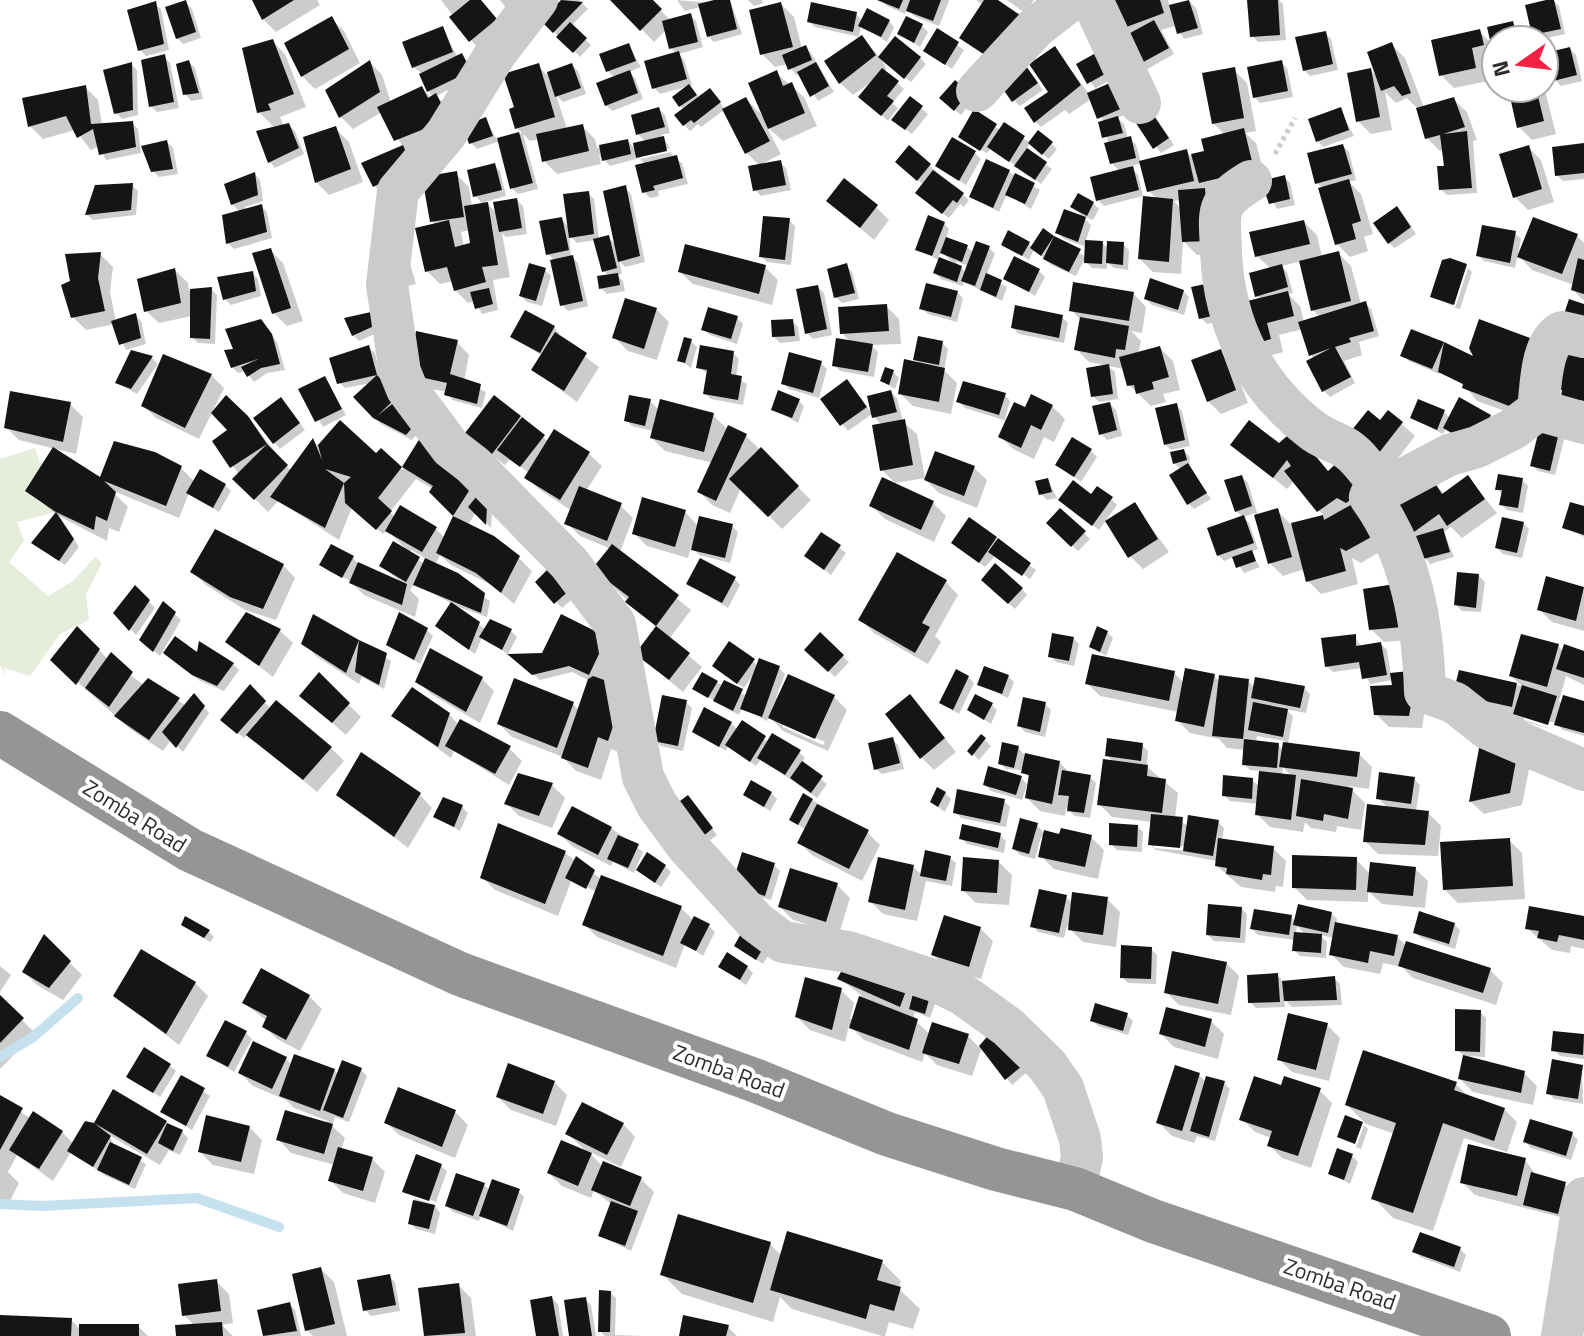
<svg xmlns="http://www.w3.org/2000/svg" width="1584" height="1336" font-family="'Titillium Web',sans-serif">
  <rect width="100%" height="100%" fill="#fff"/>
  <path fill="#e6edda" d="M 35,448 L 56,512 L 17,522 L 24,541 L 9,562 L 48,596 L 73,581 L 95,557 L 102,563 L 86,594 L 89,620 L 60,634 L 30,676 L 4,668 L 6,676 L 0,665 L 0,459 Z"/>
  <path fill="#0003" fill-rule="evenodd" d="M 254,0 L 317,0 L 320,5 L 276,32 L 263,19 Z
    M 441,0 L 480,0 L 501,26 L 476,46 Z
    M 500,0 L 522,0 L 509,12 Z
    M 563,0 L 579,0 L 588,9 L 571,26 L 591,45 L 580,57 L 543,21 Z
    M 613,0 L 651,0 L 671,21 L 690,15 L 696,21 L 703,47 L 679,54 L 684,60 L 692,85 L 660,94 L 654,88 L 677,54 L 671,48 L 666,30 L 654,42 Z
    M 677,0 L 711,3 L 730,0 L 742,34 L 714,42 L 708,36 L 701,7 L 685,11 Z
    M 748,0 L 762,0 L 763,3 L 754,6 Z
    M 881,0 L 948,0 L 949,1 L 939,26 L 914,16 L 907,9 L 905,14 L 887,6 Z
    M 976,0 L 994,0 L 1005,70 L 961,37 L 983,5 Z
    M 1007,0 L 1034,0 L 1025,13 Z
    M 1116,0 L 1168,0 L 1170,7 L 1190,2 L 1196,8 L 1203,34 L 1184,39 L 1176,26 L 1161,30 L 1174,54 L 1144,71 Z
    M 1249,0 L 1279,0 L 1283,4 L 1286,40 L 1258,42 L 1252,36 Z
    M 1553,0 L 1559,6 L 1565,34 L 1539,40 L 1533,34 Z
    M 186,3 L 192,9 L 201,38 L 183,44 L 177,38 Z
    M 155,4 L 161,9 L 169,50 L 146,56 L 140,50 Z
    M 781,4 L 794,17 L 802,49 L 806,47 L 811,53 L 834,92 L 818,101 L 800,73 L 796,75 L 788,64 L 775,67 L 762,54 Z
    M 856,14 L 863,21 L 889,21 L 894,27 L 887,42 L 861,26 L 859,37 L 815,27 L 809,21 Z
    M 331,18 L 344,31 L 360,63 L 315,89 L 302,76 Z
    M 1513,23 L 1521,40 L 1496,40 L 1496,59 L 1484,60 L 1488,81 L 1454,88 L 1441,75 L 1480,32 L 1493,45 L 1489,29 Z
    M 922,26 L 928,32 L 920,47 L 899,34 Z
    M 443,29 L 458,58 L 462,56 L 468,62 L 475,77 L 436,96 L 449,109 L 381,192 L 375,186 L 403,147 L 382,112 L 353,129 L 340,116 L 370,62 L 382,75 L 391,103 L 421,88 L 433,99 L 420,72 L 413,67 Z
    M 937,31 L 964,50 L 952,69 L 926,51 Z
    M 1325,33 L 1331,39 L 1338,70 L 1310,76 L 1304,70 Z
    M 862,37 L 880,58 L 920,58 L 926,64 L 911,82 L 882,61 L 887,69 L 884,71 L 904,89 L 892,103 L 898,108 L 888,121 L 866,102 L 871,82 L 853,95 L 840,83 Z
    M 272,41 L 285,54 L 306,107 L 280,117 L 284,126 L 289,125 L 295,131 L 304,154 L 275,168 L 270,162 L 275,128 L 259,112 Z
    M 628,45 L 641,67 L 629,72 L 635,78 L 643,99 L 612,111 L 606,105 L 615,78 L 608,71 Z
    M 1392,45 L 1405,58 L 1424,108 L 1454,100 L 1467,112 L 1477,140 L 1473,141 L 1477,193 L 1447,195 L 1441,189 L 1445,149 L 1440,151 L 1427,138 L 1417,108 L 1407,98 L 1396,103 L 1385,92 L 1392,130 L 1371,134 L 1358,121 L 1370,70 L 1379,78 Z
    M 1055,49 L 1089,94 L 1097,91 L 1079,65 L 1118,75 L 1096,88 L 1097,91 L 1152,112 L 1174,145 L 1161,153 L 1131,112 L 1117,118 L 1124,124 L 1128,139 L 1136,144 L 1141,163 L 1186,151 L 1191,156 L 1206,152 L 1225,135 L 1213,123 L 1234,70 L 1247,83 L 1256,131 L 1245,133 L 1256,143 L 1266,181 L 1284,177 L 1290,183 L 1295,205 L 1277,209 L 1264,183 L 1210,196 L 1221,253 L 1197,255 L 1183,241 L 1181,274 L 1153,272 L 1140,259 L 1157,199 L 1149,191 L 1142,163 L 1130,166 L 1138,175 L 1143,196 L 1104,206 L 1098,200 L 1120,172 L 1112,163 L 1104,122 L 1091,99 L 1069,114 L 1065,110 L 1041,127 L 1035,121 L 1051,93 ZM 1181,200 L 1182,210 L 1174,201 Z
    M 1570,49 L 1576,55 L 1582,81 L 1561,86 L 1555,80 Z
    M 164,57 L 170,63 L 179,108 L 157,112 L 151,106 Z
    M 189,62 L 195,68 L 203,99 L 191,101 L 185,94 Z
    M 1281,62 L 1287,68 L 1293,97 L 1260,103 L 1255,97 Z
    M 131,64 L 137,70 L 138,115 L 122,119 L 116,113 Z
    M 572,65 L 578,71 L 586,94 L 563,102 L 556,95 L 567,129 L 582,126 L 595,139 L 597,148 L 628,141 L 637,151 L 646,142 L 638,134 L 659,109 L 665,115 L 670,133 L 661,135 L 670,148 L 640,155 L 640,159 L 635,154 L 636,159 L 610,166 L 599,155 L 601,164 L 557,174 L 544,161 L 539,139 L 530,141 L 523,134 L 538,189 L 518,194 L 512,188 L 500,141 L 477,149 L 471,143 L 486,120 L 497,140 L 522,133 L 517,128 L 516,109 L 538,66 L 546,74 Z
    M 1030,72 L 1043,90 L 1020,106 L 1014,100 Z
    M 776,73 L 804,97 L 817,126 L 783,141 L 766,126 L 781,154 L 762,164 L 780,162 L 786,168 L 791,190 L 761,196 L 755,190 L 760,166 L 747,153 L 724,110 L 701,127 L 698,124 L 690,131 L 684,125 L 684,110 L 680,106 L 695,93 L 699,98 L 715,96 L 725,110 L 746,99 L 765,118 Z
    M 85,87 L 98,100 L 102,125 L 132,123 L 138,129 L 141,153 L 106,160 L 99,146 L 91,150 L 75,130 L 43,139 L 30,126 L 24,100 Z
    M 1510,88 L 1545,90 L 1556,134 L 1532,140 L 1519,127 Z
    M 910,99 L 928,114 L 912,134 L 900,125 Z
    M 973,99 L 961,115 L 947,104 Z
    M 1340,110 L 1354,136 L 1323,147 L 1318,141 Z
    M 975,112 L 1000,130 L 1004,125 L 1030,143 L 1039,132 L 1057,149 L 1049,159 L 1030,143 L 1026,150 L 1052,169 L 1041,184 L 991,148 L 987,153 L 960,137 Z
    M 336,129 L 349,142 L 363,182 L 329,195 L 316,182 Z
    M 167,142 L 173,148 L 178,174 L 159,177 L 153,171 Z
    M 1584,145 L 1584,179 L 1563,181 L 1557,175 Z
    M 1343,146 L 1349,152 L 1356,180 L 1349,182 L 1361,194 L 1373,234 L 1364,237 L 1368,251 L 1350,257 L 1337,244 L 1323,188 L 1317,183 Z
    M 1528,147 L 1541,160 L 1554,202 L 1528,210 L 1515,197 Z
    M 909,148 L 969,200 L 964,207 L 960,204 L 949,218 L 923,199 L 924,185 L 903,167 Z
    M 671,152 L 673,158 L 682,163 L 688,184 L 658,191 L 659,196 L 650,198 L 644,192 L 646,165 L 640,159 Z
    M 974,152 L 981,159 L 966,185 L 937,166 Z
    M 494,165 L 500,171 L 506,196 L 485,202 L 498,214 L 517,200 L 523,206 L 527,234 L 506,237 L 502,233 L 510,277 L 493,280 L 498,310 L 482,314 L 475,301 L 468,303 L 455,290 L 453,281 L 440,284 L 427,271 L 436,225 L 432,221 L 456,174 L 469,187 L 472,206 L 483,204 L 475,196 L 469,171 ZM 470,230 L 472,244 L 464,247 L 461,232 Z
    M 1009,172 L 1040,190 L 1031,209 L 1007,194 L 999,212 L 971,197 Z
    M 255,174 L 260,180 L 263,201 L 245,207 L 246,210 L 261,206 L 267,212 L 272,238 L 234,249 L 228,243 L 225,217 L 240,212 L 232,204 Z
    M 132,185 L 138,191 L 136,215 L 93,220 L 87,215 L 96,187 Z
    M 625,188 L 631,194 L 645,262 L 625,267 L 619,260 L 622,274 L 617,275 L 623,281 L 625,291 L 607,294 L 601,288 L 609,276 L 604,271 L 596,240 L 577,243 L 569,235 L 571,256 L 578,263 L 588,306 L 568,311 L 562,305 L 555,261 L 548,254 L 561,219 L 570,228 L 588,193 L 594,199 L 599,240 L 609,238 L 616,245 Z
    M 829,201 L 876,207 L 889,220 L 874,240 Z
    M 1093,203 L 1099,209 L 1093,220 L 1081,215 L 1091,225 L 1084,246 L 1064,239 L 1058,233 L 1085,219 L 1073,207 Z
    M 1403,215 L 1416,234 L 1395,248 L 1389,243 Z
    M 789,220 L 795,226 L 791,265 L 767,262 L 761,256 Z
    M 1304,222 L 1317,235 L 1322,257 L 1338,253 L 1351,266 L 1361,304 L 1365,303 L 1371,309 L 1379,336 L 1359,342 L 1362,355 L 1344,361 L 1355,383 L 1330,397 L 1324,391 L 1303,329 L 1279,335 L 1283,352 L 1272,355 L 1259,342 L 1261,300 L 1257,296 L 1271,269 L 1257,256 ZM 1301,261 L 1313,310 L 1320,317 L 1304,322 L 1300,306 L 1288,294 L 1293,293 L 1287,272 L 1282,266 Z
    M 944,223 L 949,229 L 946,239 L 967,247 L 974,253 L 989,248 L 995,254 L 986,276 L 1007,287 L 1002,301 L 964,282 L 963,286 L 941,279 L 935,273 L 940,261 L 918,249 ZM 941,251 L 955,265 L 938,259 ZM 955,261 L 969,266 L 966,273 Z
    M 1043,231 L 1086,257 L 1102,243 L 1109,249 L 1123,244 L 1129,250 L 1128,270 L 1114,268 L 1107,262 L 1107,269 L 1092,268 L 1084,260 L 1076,276 L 1051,265 L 1034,249 L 1029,260 L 1003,244 L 1028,243 L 1033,248 Z
    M 1515,233 L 1521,239 L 1515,268 L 1484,261 L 1478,255 Z
    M 1577,236 L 1584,243 L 1584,301 L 1573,290 L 1574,285 L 1532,270 L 1518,255 Z
    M 270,250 L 283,263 L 303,321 L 287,326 L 274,313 Z
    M 100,254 L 113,267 L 110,292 L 116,322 L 135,315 L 141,321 L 146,344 L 126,350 L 114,324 L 86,330 L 73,317 L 72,282 Z
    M 408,257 L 416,284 L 408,286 Z
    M 1450,260 L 1467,266 L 1452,306 L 1433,296 Z
    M 846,266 L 852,272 L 859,299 L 842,303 L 836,297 Z
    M 765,267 L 778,280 L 772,305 L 693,284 L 680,272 Z
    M 1468,268 L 1472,272 L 1460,309 L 1455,308 Z
    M 175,270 L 188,283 L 189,291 L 211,289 L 217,295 L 215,344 L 198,343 L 192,337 L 192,316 L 159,323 L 146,311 Z
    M 545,270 L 551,276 L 542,306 L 527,302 L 521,296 Z
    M 1039,271 L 1045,277 L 1035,296 L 1006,278 Z
    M 252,273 L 258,279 L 261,296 L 231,305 L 225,299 L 220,278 Z
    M 1210,285 L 1229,319 L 1207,324 L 1201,318 Z
    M 818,287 L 824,293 L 832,335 L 813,339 L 807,333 Z
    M 1183,291 L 1189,297 L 1184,315 L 1152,305 L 1146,299 Z
    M 957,292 L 963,298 L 957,322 L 928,314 L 922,308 Z
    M 1134,294 L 1146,307 L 1142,333 L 1131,331 L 1141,341 L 1138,354 L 1160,348 L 1173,361 L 1180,390 L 1163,394 L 1166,402 L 1151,406 L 1129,385 L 1124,369 L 1108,366 L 1115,372 L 1118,399 L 1099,402 L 1093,396 L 1108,366 L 1089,362 L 1076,349 L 1082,321 L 1071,310 Z
    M 886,306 L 899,319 L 901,344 L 871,345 L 878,352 L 874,377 L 840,371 L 834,365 L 851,343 L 842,333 Z
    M 656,309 L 669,322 L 657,360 L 628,351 L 615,338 Z
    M 371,315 L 379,332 L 359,341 L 353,335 Z
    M 1062,317 L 1068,323 L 1064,343 L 1019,334 L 1013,328 Z
    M 737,318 L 743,324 L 737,344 L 710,335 L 704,329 Z
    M 792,321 L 798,327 L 800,341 L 780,343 L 774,337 Z
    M 266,328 L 277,342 L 285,370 L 267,373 L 254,382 L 245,371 L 238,373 L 232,367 L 235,351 Z
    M 554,328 L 559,333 L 558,337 L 599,367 L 577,402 L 534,370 L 543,356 L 512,337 Z
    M 1412,331 L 1474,359 L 1530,420 L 1477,401 L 1465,386 L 1440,371 L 1439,374 L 1409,361 L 1403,355 Z
    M 691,341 L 697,347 L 691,368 L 680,360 Z
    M 457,342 L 469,355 L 464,381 L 486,392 L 482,408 L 452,400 L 447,392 L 422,387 L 409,374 Z
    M 942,343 L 948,349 L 944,370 L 957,383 L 951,414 L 913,406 L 900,393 L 921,365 L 915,359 Z
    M 369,348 L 375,353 L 382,383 L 427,422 L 412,440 L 381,424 L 356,397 L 371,383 L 345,388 L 339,382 Z
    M 1220,351 L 1233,364 L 1248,403 L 1221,414 L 1208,401 Z
    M 132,353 L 152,358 L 158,364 L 137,394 L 117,383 Z
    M 733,353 L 739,359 L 736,377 L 747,384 L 743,405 L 711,399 L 705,393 L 708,374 L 698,367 Z
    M 821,363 L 827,369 L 819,398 L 789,389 L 783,383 Z
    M 893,372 L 899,378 L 895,389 L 882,381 Z
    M 211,375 L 224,388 L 199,439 L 156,418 L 143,405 Z
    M 324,378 L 346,415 L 323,427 L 301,390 Z
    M 853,388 L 872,414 L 848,431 L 823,400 Z
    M 891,392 L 897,398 L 903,422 L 917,434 L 925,478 L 895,483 L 882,470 L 882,425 L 874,417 Z
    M 1005,395 L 1010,401 L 1005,419 L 1026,410 L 1052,406 L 1065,419 L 1054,442 L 1044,437 L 1034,459 L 1013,449 L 1000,436 L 1007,421 L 965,408 L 959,402 Z
    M 798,400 L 804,406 L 798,423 L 774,410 Z
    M 1460,400 L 1496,422 L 1451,434 L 1446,428 L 1443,434 L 1412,418 L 1444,412 L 1450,418 Z
    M 650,401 L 659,410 L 713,415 L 728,430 L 746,436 L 811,500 L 782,529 L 741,488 L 730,513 L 712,505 L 700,492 L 713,463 L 665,451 L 652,438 L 654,431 L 632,426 L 626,420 Z
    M 70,404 L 83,417 L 76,454 L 19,440 L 6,427 Z
    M 1110,404 L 1116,410 L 1122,436 L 1107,440 L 1101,434 Z
    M 286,405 L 305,430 L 280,449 L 255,419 Z
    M 1176,405 L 1182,411 L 1190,446 L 1171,450 L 1165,444 Z
    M 1388,412 L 1415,436 L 1389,470 L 1363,449 Z
    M 247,417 L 291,471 L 313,441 L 319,446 L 376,456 L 381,451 L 403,470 L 421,441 L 493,496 L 491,528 L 476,512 L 468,525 L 519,558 L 532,571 L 514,604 L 492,585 L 451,565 L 440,555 L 435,565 L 490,601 L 487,617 L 456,606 L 486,630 L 511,631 L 517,637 L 508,654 L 482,637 L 475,654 L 444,632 L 453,604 L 414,584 L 410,590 L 419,599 L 415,617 L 364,595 L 349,580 L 328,571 L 322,565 L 353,558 L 359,565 L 403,584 L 381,565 L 406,549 L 387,530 L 383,534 L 352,507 L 339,540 L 278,501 L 268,512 L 235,479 L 239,474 L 214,441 ZM 416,479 L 433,489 L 431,492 L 455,516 L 445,538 L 435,528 L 395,517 L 390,512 ZM 411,550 L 427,559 L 424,564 L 409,553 Z
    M 519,418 L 549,442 L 589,454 L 602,466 L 586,491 L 620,505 L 633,518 L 620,552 L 691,610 L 669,639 L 702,667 L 683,692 L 637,654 L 657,628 L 608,582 L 611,549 L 580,536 L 567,523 L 572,511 L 540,490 L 527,478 L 529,473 L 510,459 L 505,465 L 480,446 Z
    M 1542,425 L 1565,436 L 1555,475 L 1538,471 L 1532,465 Z
    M 1232,445 L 1279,445 L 1330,474 L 1332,467 L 1386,548 L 1361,563 L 1352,558 L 1358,584 L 1321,594 L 1308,581 L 1305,569 L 1283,576 L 1270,563 L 1255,513 L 1243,517 L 1249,523 L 1258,549 L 1250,552 L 1260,567 L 1244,573 L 1234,557 L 1224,561 L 1218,555 L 1243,517 L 1236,511 L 1242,477 L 1248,483 L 1258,516 L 1277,510 L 1291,525 L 1324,516 L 1294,481 L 1287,489 Z
    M 1091,451 L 1097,457 L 1081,482 L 1057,464 Z
    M 1184,451 L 1190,457 L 1189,467 L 1211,499 L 1194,509 L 1188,503 L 1181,470 L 1174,463 Z
    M 181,468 L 195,482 L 225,485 L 231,491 L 219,512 L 189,493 L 179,518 L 111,490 L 128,507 L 119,532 L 109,528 L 107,541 L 59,516 L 79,547 L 65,565 L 40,548 L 57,515 L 28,491 Z
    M 974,468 L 987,480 L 977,508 L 939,493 L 926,480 Z
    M 1468,478 L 1497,513 L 1462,538 L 1451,527 L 1444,532 L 1454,557 L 1430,564 L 1409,536 L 1433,483 L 1445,494 Z
    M 884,479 L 933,503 L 946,516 L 934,542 L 885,519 L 872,506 Z
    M 1048,480 L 1057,498 L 1047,500 L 1041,494 Z
    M 1522,480 L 1528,486 L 1523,513 L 1507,510 L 1501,504 L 1503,495 L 1497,489 Z
    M 1092,497 L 1111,499 L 1117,505 L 1099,530 L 1067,506 Z
    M 1134,504 L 1169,552 L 1143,569 L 1130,556 Z
    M 1584,508 L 1584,537 L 1564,527 Z
    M 1060,510 L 1090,539 L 1078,551 L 1049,523 Z
    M 685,512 L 698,526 L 732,526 L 738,532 L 730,563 L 699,555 L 691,547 L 688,558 L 647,546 L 634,533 Z
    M 1523,523 L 1529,529 L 1522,558 L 1503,554 L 1497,548 Z
    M 822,534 L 846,553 L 831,575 L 806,556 Z
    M 995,539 L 1036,570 L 1030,579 L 996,555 L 985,567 L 953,543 Z
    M 283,565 L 295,578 L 276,620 L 245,610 L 206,585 L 193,572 Z
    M 1479,576 L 1485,582 L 1481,612 L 1462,611 L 1456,605 Z
    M 735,579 L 740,585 L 728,608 L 689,584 Z
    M 1548,579 L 1584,589 L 1584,631 L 1552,622 L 1539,609 Z
    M 983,580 L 1022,589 L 1027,595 L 1015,609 Z
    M 537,582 L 577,595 L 562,608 Z
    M 946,582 L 958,595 L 935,636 L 941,642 L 928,664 L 874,633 L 861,620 Z
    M 136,588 L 155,608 L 136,635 L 115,613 Z
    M 1365,591 L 1426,639 L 1384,642 L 1371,629 Z
    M 164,604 L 181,620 L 160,656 L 147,645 Z
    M 247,614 L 280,631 L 293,643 L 273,677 L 228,642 Z
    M 77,629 L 108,659 L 144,685 L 148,680 L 186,706 L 194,696 L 209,713 L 183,752 L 171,740 L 163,751 L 130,729 L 53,660 Z
    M 427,630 L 433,636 L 420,664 L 388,644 Z
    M 1107,632 L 1113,638 L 1106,656 L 1091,647 Z
    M 820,635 L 849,662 L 835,677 L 807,650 Z
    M 1355,636 L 1361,647 L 1381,644 L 1387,650 L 1391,675 L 1426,702 L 1422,728 L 1389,727 L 1376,714 L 1395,687 L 1393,680 L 1370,684 L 1362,668 L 1333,672 L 1327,666 Z
    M 1073,638 L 1079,644 L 1074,666 L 1056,662 L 1050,656 Z
    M 606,639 L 621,753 L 611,749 L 601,780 L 576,771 L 563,757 L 512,737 L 499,724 L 515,681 L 573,704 L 579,710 L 590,681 L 572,672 L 540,680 L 512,656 L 544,655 Z
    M 358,642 L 391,661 L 384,689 L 362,677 L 359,684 L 316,656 L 303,643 Z
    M 1558,646 L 1564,652 L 1584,653 L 1584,685 L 1566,676 L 1559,701 L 1563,704 L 1584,703 L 1584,736 L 1563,730 L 1556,723 L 1524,716 L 1524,720 L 1554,730 L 1468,706 L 1460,672 L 1522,686 L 1511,676 Z
    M 171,659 L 233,664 L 239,670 L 224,691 L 200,681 Z
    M 753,661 L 758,666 L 779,668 L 785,674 L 776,697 L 834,697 L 847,710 L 828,751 L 783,731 L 769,716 L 767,721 L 742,708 L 739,715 L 694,689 L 716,682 L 747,696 L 754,674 L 744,688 L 721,672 ZM 783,723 L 825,742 L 823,745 L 783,727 Z
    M 1174,673 L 1184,683 L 1214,676 L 1220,682 L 1248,681 L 1255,688 L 1304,688 L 1310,694 L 1306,713 L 1285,709 L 1293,716 L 1288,744 L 1359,754 L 1372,767 L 1369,789 L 1348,786 L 1365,803 L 1361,830 L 1337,826 L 1336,832 L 1311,828 L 1305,822 L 1303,832 L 1270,827 L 1257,814 L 1258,804 L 1230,801 L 1224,795 L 1252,780 L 1260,787 L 1261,771 L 1250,770 L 1244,764 L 1245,750 L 1227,748 L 1219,739 L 1190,733 L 1177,720 L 1178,712 L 1100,696 L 1087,683 ZM 1257,736 L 1285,741 L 1284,751 L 1278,745 L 1256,743 ZM 1283,767 L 1292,777 L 1282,775 Z
    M 319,675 L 361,717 L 346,735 L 315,708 Z
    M 1008,676 L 1014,682 L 1008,698 L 979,684 Z
    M 968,677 L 974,683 L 959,714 L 941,703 Z
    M 481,678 L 494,691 L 480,723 L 431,694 L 418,681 Z
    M 250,687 L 271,709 L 331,748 L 344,761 L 317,792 L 248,734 L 244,738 L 229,726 Z
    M 686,702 L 692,708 L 683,751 L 661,746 L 655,740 Z
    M 991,704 L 997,710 L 991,724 L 969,710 Z
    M 1045,704 L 1051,710 L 1045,737 L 1025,732 L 1019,726 Z
    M 922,710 L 956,752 L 934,770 L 921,757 Z
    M 449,714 L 459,725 L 509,748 L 522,761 L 509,785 L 454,751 L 451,758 L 394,716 Z
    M 731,723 L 738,730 L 799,752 L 805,758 L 801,764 L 827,784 L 817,798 L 761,759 L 756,766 L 728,746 L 726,751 L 694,732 Z
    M 982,737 L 991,746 L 979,760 L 970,751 Z
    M 892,739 L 898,745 L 904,769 L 882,774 L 876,769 Z
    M 1142,745 L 1148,751 L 1147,767 L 1178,793 L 1175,818 L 1188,826 L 1218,822 L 1224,828 L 1222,840 L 1273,848 L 1286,861 L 1283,887 L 1276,886 L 1275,892 L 1241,887 L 1217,866 L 1217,861 L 1156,850 L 1150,844 L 1152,822 L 1112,817 L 1099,804 L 1114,763 L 1107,755 ZM 1154,844 L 1190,847 L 1189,851 L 1154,848 Z
    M 1482,745 L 1530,764 L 1522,805 L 1484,814 L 1471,802 Z
    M 1018,748 L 1025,755 L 1059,762 L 1071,774 L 1090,777 L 1096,783 L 1090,818 L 1075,816 L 1066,807 L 1065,816 L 1040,811 L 1027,798 L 1031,779 L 1021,770 L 1006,769 L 1000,763 Z
    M 519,775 L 552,785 L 565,798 L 552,828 L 519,816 L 506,803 Z
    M 1021,778 L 1027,784 L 1022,800 L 991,791 L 985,785 Z
    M 1414,779 L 1420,785 L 1416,811 L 1428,813 L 1441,826 L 1438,856 L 1378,854 L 1365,841 L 1388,808 L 1378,798 Z
    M 771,793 L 777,799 L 770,811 L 745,795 Z
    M 945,793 L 951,799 L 945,812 L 932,802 Z
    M 339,794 L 420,795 L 432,808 L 408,848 Z
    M 688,797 L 717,835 L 708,842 Z
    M 812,800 L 867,832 L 880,845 L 862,881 L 812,855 L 799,842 L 806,830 L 791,820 Z
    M 1004,801 L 1010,807 L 1006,827 L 961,818 L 955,812 Z
    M 462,807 L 468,813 L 460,831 L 435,817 Z
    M 1037,825 L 1043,832 L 1061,837 L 1091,837 L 1104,850 L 1098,879 L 1054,869 L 1041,856 L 1045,838 L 1041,837 L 1035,859 L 1020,855 L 1014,849 Z
    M 1137,826 L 1143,832 L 1142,852 L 1117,850 L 1111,844 Z
    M 611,828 L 643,852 L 634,873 L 613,862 L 611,866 L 573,847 L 560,834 Z
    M 1000,835 L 1006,841 L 1004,853 L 967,844 L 961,838 Z
    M 1509,840 L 1522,853 L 1525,899 L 1458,903 L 1445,890 Z
    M 565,853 L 601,879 L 681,908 L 694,921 L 709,926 L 715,932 L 703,956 L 685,944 L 676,968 L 597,937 L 584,924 L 596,892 L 572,879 L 558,916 L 495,890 L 482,877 Z
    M 950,858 L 956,863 L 952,886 L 926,881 L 917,921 L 883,914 L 870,901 L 913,867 L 922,875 Z
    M 1356,859 L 1370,874 L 1415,869 L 1428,881 L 1425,908 L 1382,904 L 1368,891 L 1368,902 L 1307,900 L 1294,887 Z
    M 999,862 L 1012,875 L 1009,905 L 976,903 L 963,890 Z
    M 774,865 L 780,871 L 771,900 L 740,891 Z
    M 665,866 L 671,872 L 661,887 L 637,869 Z
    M 837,885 L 850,898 L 839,934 L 793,920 L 780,907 Z
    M 1066,897 L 1073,904 L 1107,899 L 1120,912 L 1116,947 L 1083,942 L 1067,926 L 1064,938 L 1038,932 L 1033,926 Z
    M 1241,908 L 1247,914 L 1245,943 L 1214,941 L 1208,935 Z
    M 1331,913 L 1337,919 L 1336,924 L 1397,937 L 1407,946 L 1490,970 L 1503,983 L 1496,1005 L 1413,978 L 1402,967 L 1383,963 L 1380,974 L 1344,967 L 1331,954 L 1334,938 L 1320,935 L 1327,942 L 1326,958 L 1300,956 L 1294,950 L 1295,940 L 1258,935 L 1252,929 L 1291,917 L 1296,922 ZM 1297,926 L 1306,935 L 1296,934 Z
    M 1584,918 L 1584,949 L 1571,946 L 1570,953 L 1552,950 L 1527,928 Z
    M 1454,924 L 1460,930 L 1455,949 L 1421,938 L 1415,932 Z
    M 183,925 L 208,931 L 214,937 L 210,942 Z
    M 980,928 L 993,941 L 981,979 L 946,968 L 933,955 Z
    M 44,937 L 82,975 L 63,1000 L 37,985 L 24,972 Z
    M 736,946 L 771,951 L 763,964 Z
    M 1151,949 L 1157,955 L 1156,984 L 1128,983 L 1122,977 Z
    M 1226,963 L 1239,976 L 1231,1015 L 1179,1005 L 1166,992 Z
    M 0,966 L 11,975 L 0,992 Z
    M 720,966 L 747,967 L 753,973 L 746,985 Z
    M 1277,975 L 1283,981 L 1334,978 L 1340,984 L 1342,1005 L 1292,1007 L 1284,999 L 1285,1007 L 1256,1008 L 1250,1002 Z
    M 840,979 L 906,990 L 914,998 L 916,993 L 935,1004 L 930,1018 L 915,1012 L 913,1019 L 930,1034 L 968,1036 L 980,1048 L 993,1033 L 1026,1073 L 1012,1085 L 982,1047 L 972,1076 L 937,1065 L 925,1053 L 922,1062 L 864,1040 L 849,1025 L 845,1042 L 810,1030 L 797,1017 L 841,990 L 854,1003 L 850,1019 L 854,1019 L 861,995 Z
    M 195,983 L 208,996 L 179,1045 L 115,995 Z
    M 309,996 L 322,1009 L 300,1051 L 277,1039 L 264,1026 L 267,1021 L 244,1003 Z
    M 0,998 L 35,1033 L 0,1069 Z
    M 1480,1012 L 1486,1018 L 1485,1057 L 1468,1056 L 1524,1073 L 1537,1086 L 1533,1105 L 1473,1092 L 1460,1079 L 1465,1056 L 1457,1050 Z
    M 1127,1015 L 1133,1021 L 1128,1035 L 1098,1026 L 1092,1020 Z
    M 1211,1021 L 1224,1034 L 1218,1059 L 1174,1047 L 1161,1034 Z
    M 1327,1025 L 1340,1038 L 1329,1081 L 1292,1072 L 1279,1059 Z
    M 246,1033 L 252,1039 L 234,1072 L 208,1055 Z
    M 1555,1033 L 1584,1036 L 1584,1059 L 1560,1056 L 1554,1050 Z
    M 286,1059 L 292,1065 L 334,1070 L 339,1075 L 361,1070 L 367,1076 L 349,1122 L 335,1117 L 332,1126 L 345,1138 L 341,1150 L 372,1159 L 385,1172 L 375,1203 L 343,1193 L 330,1180 L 335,1165 L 291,1153 L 279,1140 L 328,1121 L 294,1108 L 286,1100 L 253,1086 L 240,1073 Z
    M 170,1066 L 176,1071 L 160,1097 L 129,1076 Z
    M 1582,1066 L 1583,1104 L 1554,1099 L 1548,1093 Z
    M 1199,1075 L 1207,1083 L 1224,1083 L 1230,1089 L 1215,1141 L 1197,1136 L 1194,1143 L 1172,1136 L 1159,1123 Z
    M 181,1077 L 210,1096 L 192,1130 L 163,1112 Z
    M 554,1082 L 567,1095 L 556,1126 L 511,1110 L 498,1097 Z
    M 1456,1084 L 1470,1098 L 1504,1109 L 1517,1122 L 1507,1152 L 1464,1138 L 1433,1231 L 1393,1218 L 1374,1198 L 1395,1134 L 1366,1124 L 1347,1105 Z
    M 1283,1088 L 1319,1090 L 1332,1103 L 1311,1168 L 1282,1158 L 1269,1145 L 1271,1138 L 1255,1132 L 1242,1119 Z
    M 114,1092 L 182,1132 L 188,1138 L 180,1155 L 169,1150 L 160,1165 L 109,1135 L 115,1147 L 146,1164 L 135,1189 L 106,1176 L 71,1152 L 53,1181 L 17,1155 L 8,1172 L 19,1183 L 10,1201 L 0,1199 L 0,1097 L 31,1119 L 62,1132 L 74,1144 L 95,1125 Z
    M 455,1112 L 468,1125 L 455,1158 L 399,1135 L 386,1122 Z
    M 623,1124 L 635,1137 L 621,1167 L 588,1151 L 603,1167 L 604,1164 L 641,1179 L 654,1192 L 631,1251 L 600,1236 L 612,1205 L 594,1190 L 591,1198 L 562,1186 L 549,1173 L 587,1152 L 568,1134 Z
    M 1364,1125 L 1368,1129 L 1361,1149 L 1356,1147 Z
    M 249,1127 L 262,1140 L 254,1174 L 213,1165 L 200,1152 Z
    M 1572,1134 L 1578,1140 L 1571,1160 L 1531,1148 L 1525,1142 Z
    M 1352,1156 L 1358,1162 L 1350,1184 L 1330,1173 Z
    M 1525,1160 L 1537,1176 L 1565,1184 L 1571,1190 L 1564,1218 L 1475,1195 L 1462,1182 Z
    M 441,1166 L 447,1171 L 436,1202 L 405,1191 Z
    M 484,1185 L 490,1190 L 518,1191 L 524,1197 L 513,1231 L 481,1215 L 479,1221 L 453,1212 L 447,1206 Z
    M 410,1197 L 435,1205 L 440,1213 L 435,1234 L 416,1229 L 410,1223 L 415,1199 Z
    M 770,1244 L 782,1256 L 882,1262 L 901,1281 L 899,1289 L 920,1309 L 913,1329 L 889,1322 L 885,1336 L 882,1336 L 792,1309 L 780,1297 L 773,1322 L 682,1294 L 662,1274 Z
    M 1460,1249 L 1466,1255 L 1460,1272 L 1420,1257 L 1415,1251 Z
    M 321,1269 L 334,1282 L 347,1336 L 313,1336 L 307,1330 Z
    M 389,1276 L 395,1282 L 400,1311 L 371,1316 L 365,1310 Z
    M 216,1281 L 229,1294 L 233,1323 L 222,1325 L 233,1336 L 178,1336 L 195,1326 L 184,1315 Z
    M 458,1285 L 471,1298 L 476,1336 L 426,1336 L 420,1290 Z
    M 610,1292 L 616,1298 L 615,1335 L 643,1336 L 605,1336 L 600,1331 Z
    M 552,1298 L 558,1304 L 563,1336 L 538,1336 Z
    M 585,1299 L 591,1305 L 596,1336 L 571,1336 Z
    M 289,1304 L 295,1310 L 301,1336 L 265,1336 L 259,1312 Z
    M 71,1320 L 81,1330 L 138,1326 L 148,1336 L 0,1336 Z
    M 728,1327 L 737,1336 L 681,1336 Z"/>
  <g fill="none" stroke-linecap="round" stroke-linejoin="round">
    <path stroke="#c5e1ee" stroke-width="10" d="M 0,1057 L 32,1038 L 78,998
      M 0,1204 L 42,1206 L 197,1198 L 279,1227"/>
  </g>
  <path fill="#151515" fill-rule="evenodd" d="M 186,0 L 196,32 L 176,39 L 165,7 Z
    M 252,0 L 294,0 L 262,20 Z
    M 470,0 L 481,0 L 497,19 L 469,42 L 449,17 Z
    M 561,0 L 583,2 L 553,33 L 541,21 Z
    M 610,0 L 653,0 L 662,9 L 640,31 Z
    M 714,0 L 730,0 L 737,29 L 707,37 L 698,4 Z
    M 877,0 L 903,0 L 899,9 Z
    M 910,0 L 941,0 L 933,21 L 906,11 Z
    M 984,0 L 998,0 L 1020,15 L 991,59 L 959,38 Z
    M 1114,0 L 1160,0 L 1164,13 L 1121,29 Z
    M 1189,0 L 1198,28 L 1177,34 L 1169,5 Z
    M 1247,0 L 1278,0 L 1280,35 L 1250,37 Z
    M 1546,0 L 1554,0 L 1561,29 L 1532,35 L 1525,5 Z
    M 156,1 L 164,44 L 138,51 L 127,10 Z
    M 781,2 L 793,47 L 760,55 L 749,10 Z
    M 811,2 L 857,12 L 853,32 L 807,22 Z
    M 867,8 L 890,20 L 881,37 L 858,26 Z
    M 691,13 L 698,42 L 669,49 L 662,21 Z
    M 332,16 L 349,49 L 301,77 L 284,43 Z
    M 906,16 L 923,24 L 914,43 L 897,34 Z
    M 1154,20 L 1169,48 L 1136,66 L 1121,38 Z
    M 1513,21 L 1518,40 L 1496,40 L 1495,62 L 1487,27 Z
    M 570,22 L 587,38 L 573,53 L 556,37 Z
    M 443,26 L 453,52 L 412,68 L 402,42 Z
    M 937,28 L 959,42 L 945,65 L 923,51 Z
    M 1480,29 L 1484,45 L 1472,48 L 1476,68 L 1439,76 L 1431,40 Z
    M 1326,31 L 1333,64 L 1303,71 L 1295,37 Z
    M 862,35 L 876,55 L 839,84 L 824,61 Z
    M 895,36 L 921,57 L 904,79 L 878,57 Z
    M 273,39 L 294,94 L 268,104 L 271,110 L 257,113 L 242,48 Z
    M 1392,42 L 1411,93 L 1402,96 L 1394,86 L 1381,91 L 1367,52 Z
    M 629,43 L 636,61 L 606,72 L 599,54 Z
    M 806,45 L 812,60 L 788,70 L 782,55 Z
    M 1055,46 L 1081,85 L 1034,123 L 1024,108 L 1048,92 L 1029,64 Z
    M 1570,47 L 1577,75 L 1553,81 L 1545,53 Z
    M 1103,49 L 1114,69 L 1087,84 L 1076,64 Z
    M 679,51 L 687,79 L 652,89 L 644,61 Z
    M 462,53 L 471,71 L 427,92 L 419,74 Z
    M 165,54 L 174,102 L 149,107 L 141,60 Z
    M 189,60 L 199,93 L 183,95 L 176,64 Z
    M 370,60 L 380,92 L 339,118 L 325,90 Z
    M 1282,60 L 1288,91 L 1253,98 L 1247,67 Z
    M 132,62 L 133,110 L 114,114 L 103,70 Z
    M 816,62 L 829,86 L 810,97 L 797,72 Z
    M 539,63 L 555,117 L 515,129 L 509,109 L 514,107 L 503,74 Z
    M 572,63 L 581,88 L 555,97 L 547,72 Z
    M 1024,63 L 1038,83 L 1012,102 L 998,82 Z
    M 1235,67 L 1244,118 L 1212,124 L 1202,73 Z
    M 882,68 L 899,81 L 887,96 L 894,101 L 881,116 L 858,97 Z
    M 1371,68 L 1380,117 L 1356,122 L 1347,73 Z
    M 630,70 L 638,93 L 605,106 L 596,83 Z
    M 777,70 L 783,86 L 792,82 L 805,113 L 768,129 L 748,83 Z
    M 1119,79 L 1130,105 L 1097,119 L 1087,93 Z
    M 955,80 L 969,92 L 954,111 L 939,98 Z
    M 689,84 L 697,95 L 679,107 L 672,97 Z
    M 86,85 L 91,124 L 133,121 L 136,147 L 99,155 L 93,129 L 77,138 L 66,116 L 28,127 L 22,98 Z
    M 422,86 L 428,98 L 436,93 L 449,119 L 394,141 L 377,107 Z
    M 710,88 L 721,102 L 694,123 L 691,120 L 683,126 L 674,115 Z
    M 1508,88 L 1536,88 L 1544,121 L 1517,128 Z
    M 910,96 L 923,106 L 905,130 L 891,120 Z
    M 746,97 L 770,141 L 745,154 L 722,109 Z
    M 1454,97 L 1465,127 L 1443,134 L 1467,131 L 1472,188 L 1439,190 L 1437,166 L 1444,166 L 1440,135 L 1425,139 L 1416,108 Z
    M 1146,104 L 1169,138 L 1153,149 L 1130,114 Z
    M 659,107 L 665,127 L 636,135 L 631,115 Z
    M 1341,107 L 1349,130 L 1316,142 L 1308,119 Z
    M 974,109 L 997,124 L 980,151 L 958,137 Z
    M 1118,116 L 1123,133 L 1102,138 L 1098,122 Z
    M 486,117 L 493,136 L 469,144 L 463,126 Z
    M 1004,122 L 1025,136 L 1009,162 L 987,147 Z
    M 289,123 L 299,148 L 268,163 L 256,131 Z
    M 583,124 L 589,151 L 542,162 L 536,134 Z
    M 336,126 L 351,169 L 315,183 L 303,137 Z
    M 1244,128 L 1254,170 L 1199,183 L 1191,154 L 1204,151 L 1201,139 Z
    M 1038,130 L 1053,142 L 1042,155 L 1028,143 Z
    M 519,132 L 533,183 L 510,189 L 497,138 Z
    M 664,136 L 667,151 L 636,158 L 633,143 Z
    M 1131,136 L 1136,158 L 1110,164 L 1104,143 Z
    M 952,137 L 976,151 L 959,181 L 935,166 Z
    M 628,139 L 631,154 L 602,161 L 599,145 Z
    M 167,140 L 173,169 L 151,172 L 141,146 Z
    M 1584,143 L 1584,173 L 1555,176 L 1552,147 Z
    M 1343,144 L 1352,174 L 1315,184 L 1307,153 Z
    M 403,145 L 412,167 L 373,187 L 361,163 Z
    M 909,145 L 931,164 L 917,181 L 895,162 Z
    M 1529,145 L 1542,189 L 1513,198 L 1499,154 Z
    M 1027,148 L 1047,162 L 1035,180 L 1014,166 Z
    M 1187,149 L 1194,181 L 1147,192 L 1139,161 Z
    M 677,155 L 683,178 L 653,186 L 655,190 L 642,193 L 635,165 Z
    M 986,159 L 1010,170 L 993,208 L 969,197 Z
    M 781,160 L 786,185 L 753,191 L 748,166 Z
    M 495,163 L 502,190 L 473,197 L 467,170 Z
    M 1133,166 L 1139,190 L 1096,201 L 1090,177 Z
    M 933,170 L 964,193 L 957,203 L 953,200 L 942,214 L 915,193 Z
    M 457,171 L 464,217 L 430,222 L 422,177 Z
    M 255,172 L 258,195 L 231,205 L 224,184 Z
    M 1015,173 L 1035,183 L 1025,204 L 1005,195 Z
    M 1285,175 L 1290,199 L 1269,204 L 1261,181 Z
    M 844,178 L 878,205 L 860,228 L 826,201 Z
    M 1349,179 L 1361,221 L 1352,224 L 1356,239 L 1335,245 L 1318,188 Z
    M 133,183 L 131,210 L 85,215 L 95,185 Z
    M 626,185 L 640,256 L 618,262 L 603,191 Z
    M 1205,188 L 1209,241 L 1182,242 L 1178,190 Z
    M 589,191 L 594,234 L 569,238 L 563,194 Z
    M 1078,193 L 1094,202 L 1087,216 L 1070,207 Z
    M 1143,196 L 1173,199 L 1169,262 L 1138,259 Z
    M 517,198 L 522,228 L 499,232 L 493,202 Z
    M 488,202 L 498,265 L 482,267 L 486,282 L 454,291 L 447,267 L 425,272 L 415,228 L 449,220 L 455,247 L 470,243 L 464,206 Z
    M 262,204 L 267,232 L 226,244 L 222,215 Z
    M 1397,206 L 1411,227 L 1388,244 L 1373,223 Z
    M 1064,209 L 1086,217 L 1078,242 L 1055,233 Z
    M 928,215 L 945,222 L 932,256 L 915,250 Z
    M 763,216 L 790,218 L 785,260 L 759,257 Z
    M 562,217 L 569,250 L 546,255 L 539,221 Z
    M 1533,217 L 1578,234 L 1562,274 L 1517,257 Z
    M 1304,220 L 1310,244 L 1255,257 L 1249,232 Z
    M 1482,225 L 1516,231 L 1510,263 L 1476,256 Z
    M 1043,228 L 1054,236 L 1041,256 L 1030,248 Z
    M 1008,230 L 1030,242 L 1022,256 L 1001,245 Z
    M 609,235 L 617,268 L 602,272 L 593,239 Z
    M 1054,236 L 1081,249 L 1069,272 L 1043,259 Z
    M 946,237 L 968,245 L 962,262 L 940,253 Z
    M 1085,240 L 1103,241 L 1102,264 L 1084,263 Z
    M 976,241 L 990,246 L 975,286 L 961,281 Z
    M 1107,241 L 1124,242 L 1123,265 L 1106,263 Z
    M 685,244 L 766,265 L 759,294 L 678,272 Z
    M 271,248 L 291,308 L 272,314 L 252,253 Z
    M 1339,251 L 1351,301 L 1311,311 L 1299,261 Z
    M 101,252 L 98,278 L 105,311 L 71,318 L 61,285 L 70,281 L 65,254 Z
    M 573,255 L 583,301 L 560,306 L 550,260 Z
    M 1014,256 L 1040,269 L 1029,292 L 1003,279 Z
    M 939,257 L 962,266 L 957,282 L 933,273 Z
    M 1450,258 L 1467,264 L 1454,305 L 1430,297 L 1442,260 Z
    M 1578,258 L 1584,260 L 1584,294 L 1571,290 Z
    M 529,263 L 546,268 L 536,301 L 519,296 Z
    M 847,263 L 855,293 L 834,298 L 827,269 Z
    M 1282,264 L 1288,287 L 1255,297 L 1249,273 Z
    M 175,268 L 181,303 L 144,312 L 137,279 Z
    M 253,271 L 256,291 L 223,300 L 217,277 Z
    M 618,273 L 620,285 L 599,289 L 597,276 Z
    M 986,273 L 1002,280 L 996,297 L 980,290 Z
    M 1150,278 L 1184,290 L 1178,310 L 1144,299 Z
    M 1073,282 L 1134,292 L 1129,321 L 1069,311 Z
    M 926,283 L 958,291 L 951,317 L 919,309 Z
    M 1210,283 L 1225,313 L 1199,319 L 1191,287 Z
    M 818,285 L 827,329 L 805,334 L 796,289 Z
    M 212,287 L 210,339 L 190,338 L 190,289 Z
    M 489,288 L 493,304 L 475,309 L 470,292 Z
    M 1288,291 L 1294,316 L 1267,323 L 1271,339 L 1258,343 L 1247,301 Z
    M 625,298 L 657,308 L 644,349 L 612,338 Z
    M 1569,299 L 1584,304 L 1584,334 L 1560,326 Z
    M 1366,301 L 1374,331 L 1349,338 L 1351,342 L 1335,347 L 1351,377 L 1322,392 L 1306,361 L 1331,348 L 1309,356 L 1298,322 Z
    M 887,304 L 889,331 L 840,334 L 838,307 Z
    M 1015,305 L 1063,315 L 1059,338 L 1011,328 Z
    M 708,307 L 738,316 L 731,339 L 701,330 Z
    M 525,310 L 555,326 L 540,353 L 510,337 Z
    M 371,312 L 374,326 L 352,336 L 344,318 Z
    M 136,313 L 141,338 L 119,345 L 111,321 Z
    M 1080,317 L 1129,326 L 1125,350 L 1116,349 L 1115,358 L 1074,350 Z
    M 261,319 L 272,334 L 280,364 L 261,368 L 247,377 L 241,367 L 258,359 L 231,368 L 224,350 L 233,349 L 225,329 Z
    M 793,319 L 795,336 L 772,337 L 771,320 Z
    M 1479,319 L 1541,342 L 1517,409 L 1462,388 L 1463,384 L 1438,372 L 1444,342 L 1473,356 L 1469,348 Z
    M 1411,329 L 1444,342 L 1432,369 L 1400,356 Z
    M 416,331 L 458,340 L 450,374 L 481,384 L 477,404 L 444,395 L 447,383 L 407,374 Z
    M 555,332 L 587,353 L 564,391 L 531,370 Z
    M 918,336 L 943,341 L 939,365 L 913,360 Z
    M 684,337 L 692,339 L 685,363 L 677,361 Z
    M 836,338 L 873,344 L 868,372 L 832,366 Z
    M 369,345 L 377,375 L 337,384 L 329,358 Z
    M 700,345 L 734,351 L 731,374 L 742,376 L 738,400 L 703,394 L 707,370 L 696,368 Z
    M 1160,346 L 1169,377 L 1152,382 L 1154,389 L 1136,394 L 1134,385 L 1127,386 L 1119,357 Z
    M 1561,347 L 1584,351 L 1584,401 L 1561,397 L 1562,390 L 1554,388 Z
    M 1221,349 L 1236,390 L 1207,402 L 1191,360 Z
    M 131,350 L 153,356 L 131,389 L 115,383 Z
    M 789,352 L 822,361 L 813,393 L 781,384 Z
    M 163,354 L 212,374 L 185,428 L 141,406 Z
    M 904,359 L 945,368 L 939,402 L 898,394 Z
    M 1109,364 L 1113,394 L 1091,397 L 1086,368 Z
    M 885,367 L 894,370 L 889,385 L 880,381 Z
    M 377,375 L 397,397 L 377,416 L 406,393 L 423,415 L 406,435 L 373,418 L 353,397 Z
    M 325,376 L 342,409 L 315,422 L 298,389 Z
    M 847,379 L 867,407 L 840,426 L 820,399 Z
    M 963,381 L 1006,393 L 999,415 L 956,402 Z
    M 778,390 L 800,399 L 792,418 L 771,410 Z
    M 891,390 L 897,412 L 872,418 L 867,396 Z
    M 10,391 L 71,402 L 63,442 L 4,428 Z
    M 1031,394 L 1053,405 L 1041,430 L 1031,425 L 1021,448 L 998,437 L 1014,402 L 1025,407 Z
    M 226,395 L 248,416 L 267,444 L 288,465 L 254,500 L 232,479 L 267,444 L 230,468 L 212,441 L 227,430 L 211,413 Z
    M 494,395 L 521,416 L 492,454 L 465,433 Z
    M 629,395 L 651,399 L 645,426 L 624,421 Z
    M 281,397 L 300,423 L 273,444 L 253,418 Z
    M 1459,397 L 1491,415 L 1479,437 L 1462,439 L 1443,428 Z
    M 660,399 L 714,413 L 704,452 L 650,438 Z
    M 1418,399 L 1445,410 L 1437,430 L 1410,418 Z
    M 1110,402 L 1117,430 L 1099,435 L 1092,406 Z
    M 1177,403 L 1185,440 L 1164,445 L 1155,408 Z
    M 1368,410 L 1380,420 L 1388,410 L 1403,422 L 1375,458 L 1347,436 Z
    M 522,417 L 545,435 L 520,467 L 497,450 Z
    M 905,419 L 913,465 L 880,471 L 872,425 Z
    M 340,420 L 376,453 L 381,448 L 402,467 L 378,498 L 392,511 L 376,530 L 345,503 L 344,483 L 325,528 L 270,497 L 313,438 L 322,460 L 318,445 ZM 325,469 L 351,477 L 344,483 Z
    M 1249,420 L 1279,443 L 1294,430 L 1328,471 L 1344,456 L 1372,484 L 1346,503 L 1337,498 L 1317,512 L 1284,471 L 1291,466 L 1287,460 L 1273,478 L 1230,445 Z
    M 1541,422 L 1560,428 L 1550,471 L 1530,466 Z
    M 728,425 L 747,434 L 716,501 L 697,492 Z
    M 554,429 L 590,452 L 560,500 L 524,478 Z
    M 1072,437 L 1092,449 L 1074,477 L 1055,465 Z
    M 420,438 L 474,483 L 453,516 L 429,492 L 433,486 L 402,467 Z
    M 114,441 L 155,452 L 182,466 L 166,506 L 104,481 L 116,492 L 107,521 L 96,516 L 94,530 L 56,512 L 74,539 L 59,561 L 31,543 L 56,512 L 25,491 L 53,447 L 100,477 Z
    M 761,447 L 799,486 L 768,517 L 729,479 Z
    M 1184,449 L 1187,460 L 1173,464 L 1170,452 Z
    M 935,451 L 975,466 L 964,496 L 924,480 Z
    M 1188,463 L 1207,493 L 1187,505 L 1169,475 Z
    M 200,469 L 226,484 L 213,508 L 186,493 Z
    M 1498,474 L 1523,478 L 1518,508 L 1499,505 L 1502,490 L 1495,490 Z
    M 1242,475 L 1252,506 L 1235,512 L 1224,480 Z
    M 1468,475 L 1485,499 L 1447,526 L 1439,514 L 1407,537 L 1384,504 L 1433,480 L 1442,494 Z
    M 882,477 L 934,501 L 921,530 L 869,506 Z
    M 1048,478 L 1052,492 L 1039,495 L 1035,481 Z
    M 1073,480 L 1091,494 L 1097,486 L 1113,497 L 1092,526 L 1058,500 Z
    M 485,486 L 488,489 L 486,525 L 468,507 Z
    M 579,486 L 622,503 L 607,541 L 564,524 Z
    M 642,497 L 686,510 L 675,547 L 632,534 Z
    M 1135,502 L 1158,539 L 1128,558 L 1105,521 Z
    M 1356,502 L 1375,535 L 1346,551 L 1340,548 L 1346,571 L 1306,582 L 1291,523 L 1323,515 L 1324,520 Z
    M 1570,502 L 1584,506 L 1584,535 L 1562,528 Z
    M 400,505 L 437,527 L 422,552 L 385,531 Z
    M 1060,508 L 1086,531 L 1071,547 L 1046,523 Z
    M 1278,508 L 1292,557 L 1268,564 L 1254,515 Z
    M 1244,515 L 1254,543 L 1217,556 L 1207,528 Z
    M 453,516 L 494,536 L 520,556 L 501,593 L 476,573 L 436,553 Z
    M 699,516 L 733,524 L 725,558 L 691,550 Z
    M 969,517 L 997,537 L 979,563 L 951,543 Z
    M 1502,517 L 1524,522 L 1517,553 L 1495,548 Z
    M 1443,528 L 1450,552 L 1423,559 L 1416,536 Z
    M 215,529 L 284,564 L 263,609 L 230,597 L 190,572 Z
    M 821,532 L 841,545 L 824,570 L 804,556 Z
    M 998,538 L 1031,563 L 1022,576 L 988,552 Z
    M 393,541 L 420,557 L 406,582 L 379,566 Z
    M 331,544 L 354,556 L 342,578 L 319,565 Z
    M 612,544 L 679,595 L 656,626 L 690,653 L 669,680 L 635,654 L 656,626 L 625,602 L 629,597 L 592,569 Z
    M 1252,550 L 1256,561 L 1236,568 L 1232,557 Z
    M 897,552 L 947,580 L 922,623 L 930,627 L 915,653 L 858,620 Z
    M 425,558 L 458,573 L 485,593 L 481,613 L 413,585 Z
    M 700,558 L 736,577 L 722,603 L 686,584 Z
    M 358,562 L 407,584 L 402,605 L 349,583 Z
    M 995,563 L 1023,588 L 1008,604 L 981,580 Z
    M 552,565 L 572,588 L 554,604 L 535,582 Z
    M 1457,572 L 1479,574 L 1476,608 L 1454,605 Z
    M 1546,576 L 1584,587 L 1576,621 L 1537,610 Z
    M 1401,583 L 1414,626 L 1369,630 L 1363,589 Z
    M 135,585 L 150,600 L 129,631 L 113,613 Z
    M 163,601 L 176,612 L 153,652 L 139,640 Z
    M 451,602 L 480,622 L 469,650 L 435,626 Z
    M 246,612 L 281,629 L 259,666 L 225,642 Z
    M 399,612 L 428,628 L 414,660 L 386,645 Z
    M 313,614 L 359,640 L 346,673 L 301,644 Z
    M 561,614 L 607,637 L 589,675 L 569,666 L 532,675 L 507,654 L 542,653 Z
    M 490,619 L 512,629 L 502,650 L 479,637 Z
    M 77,626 L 100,649 L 76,685 L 50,660 Z
    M 1097,626 L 1108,631 L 1100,652 L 1089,647 Z
    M 820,632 L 844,655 L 828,672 L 804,650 Z
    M 1052,633 L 1074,637 L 1069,661 L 1048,657 Z
    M 1356,634 L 1356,646 L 1381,642 L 1387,675 L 1362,679 L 1359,662 L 1325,667 L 1321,638 Z
    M 1521,634 L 1559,644 L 1547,687 L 1509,676 Z
    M 175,636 L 197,652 L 199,641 L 234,663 L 217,686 L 192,675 L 163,653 Z
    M 359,640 L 387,653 L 379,685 L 355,672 Z
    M 729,641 L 755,659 L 737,684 L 712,666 Z
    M 1564,644 L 1584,651 L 1584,678 L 1556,669 Z
    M 430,648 L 483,677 L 466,712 L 415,682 Z
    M 111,652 L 133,672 L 109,707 L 85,688 Z
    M 1092,654 L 1175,671 L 1169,701 L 1085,684 Z
    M 759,658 L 780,666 L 762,717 L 740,709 Z
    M 984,666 L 1009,675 L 1002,694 L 977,685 Z
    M 1185,668 L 1215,674 L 1204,727 L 1175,721 Z
    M 956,669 L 969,676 L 953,710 L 939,703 Z
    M 1459,670 L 1517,683 L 1512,707 L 1453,694 Z
    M 1409,671 L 1414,688 L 1409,716 L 1374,715 L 1370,686 L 1392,685 L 1390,673 Z
    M 319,672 L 350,703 L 332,723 L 299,696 Z
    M 702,672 L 718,681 L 708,698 L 692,689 Z
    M 788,674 L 835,695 L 815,739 L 768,718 Z
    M 1219,675 L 1249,679 L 1243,739 L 1212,736 Z
    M 593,676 L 621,686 L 619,709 L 608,741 L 598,737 L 588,768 L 561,758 L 588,679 Z
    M 1255,677 L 1305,686 L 1300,708 L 1251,698 Z
    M 148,678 L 180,698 L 149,740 L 114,716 Z
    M 514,678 L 574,702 L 557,748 L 497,724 Z
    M 724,680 L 743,689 L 733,711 L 713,701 Z
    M 250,684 L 266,701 L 237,734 L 220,720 Z
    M 1522,685 L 1557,696 L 1548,725 L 1513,714 Z
    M 412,687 L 450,713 L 438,747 L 391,716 Z
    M 194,693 L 205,706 L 176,748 L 162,732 Z
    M 910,694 L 945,738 L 920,759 L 885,714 Z
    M 975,694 L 993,703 L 984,720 L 967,710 Z
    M 662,695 L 687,700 L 678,746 L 653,741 Z
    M 1563,695 L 1584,701 L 1584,733 L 1554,725 Z
    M 1023,697 L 1046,702 L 1040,732 L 1017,726 Z
    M 276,700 L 332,747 L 303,780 L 246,735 Z
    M 1253,702 L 1288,709 L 1283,737 L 1248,730 Z
    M 704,707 L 732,722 L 719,747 L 692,732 Z
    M 460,719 L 511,746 L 495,774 L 445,746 Z
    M 742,720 L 766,736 L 750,762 L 725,745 Z
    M 772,733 L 801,750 L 785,775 L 757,758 Z
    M 981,734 L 986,738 L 972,756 L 967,751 Z
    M 893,737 L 900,763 L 874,770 L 868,743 Z
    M 1107,738 L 1143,743 L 1141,761 L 1105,756 Z
    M 1244,739 L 1279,743 L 1277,768 L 1242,765 Z
    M 1002,742 L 1019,746 L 1014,768 L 998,764 Z
    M 1283,742 L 1360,752 L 1357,777 L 1279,767 Z
    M 1480,743 L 1518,750 L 1510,793 L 1469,802 Z
    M 361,752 L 421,793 L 394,837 L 336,795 Z
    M 1025,753 L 1060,761 L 1052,804 L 1025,798 L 1029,775 L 1021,773 Z
    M 1103,759 L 1148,765 L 1147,776 L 1166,779 L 1162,813 L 1097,805 Z
    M 802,761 L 823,776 L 811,793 L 790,778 Z
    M 988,766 L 1022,776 L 1016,795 L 983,785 Z
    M 1062,770 L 1091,775 L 1084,813 L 1067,811 L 1069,796 L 1058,795 Z
    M 1259,771 L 1296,775 L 1291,820 L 1255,815 Z
    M 1379,772 L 1415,777 L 1411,804 L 1376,799 Z
    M 518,773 L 553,783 L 539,816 L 504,804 Z
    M 1223,775 L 1253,778 L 1252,799 L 1222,796 Z
    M 1301,779 L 1353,788 L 1348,819 L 1324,814 L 1323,821 L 1296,816 Z
    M 751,780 L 772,792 L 764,807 L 743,795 Z
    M 937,787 L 946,792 L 938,807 L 930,802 Z
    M 957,789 L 1005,799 L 1000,823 L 953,813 Z
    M 803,793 L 813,799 L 798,825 L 789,820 Z
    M 688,795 L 713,828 L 701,838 L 676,804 Z
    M 443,797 L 463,805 L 454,827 L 433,817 Z
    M 817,804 L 869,830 L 849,869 L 797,843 Z
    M 1367,804 L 1429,811 L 1425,845 L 1363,842 Z
    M 572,806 L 612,827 L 598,855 L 557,834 Z
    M 1151,814 L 1183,817 L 1180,848 L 1148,845 Z
    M 1188,815 L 1219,820 L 1213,856 L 1183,851 Z
    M 1020,818 L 1038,823 L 1029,854 L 1012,849 Z
    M 498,823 L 566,851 L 545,904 L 480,878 Z
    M 1109,823 L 1138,825 L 1137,847 L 1109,845 Z
    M 962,824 L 1001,833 L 998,848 L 959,839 Z
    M 1061,828 L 1092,835 L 1085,867 L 1038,857 L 1044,830 L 1059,834 Z
    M 618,835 L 639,844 L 628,868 L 607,859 Z
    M 1218,838 L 1274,846 L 1271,875 L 1263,874 L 1262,880 L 1226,874 L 1227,868 L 1215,866 Z
    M 1510,838 L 1513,886 L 1443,890 L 1440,842 Z
    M 925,850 L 951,856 L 946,881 L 920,876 Z
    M 647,852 L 666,865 L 655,883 L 636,870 Z
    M 742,852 L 775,863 L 765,896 L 732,885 Z
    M 1292,855 L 1357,857 L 1356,890 L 1292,888 Z
    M 576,856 L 595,870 L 586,889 L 565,878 Z
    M 878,857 L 914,865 L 905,910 L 868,902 Z
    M 963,857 L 999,860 L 997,893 L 961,891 Z
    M 1370,862 L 1416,867 L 1413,896 L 1367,892 Z
    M 790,868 L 838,883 L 826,922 L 778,907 Z
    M 601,875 L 682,906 L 663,956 L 582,925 Z
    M 1039,889 L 1067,895 L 1059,933 L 1030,927 Z
    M 1072,892 L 1108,897 L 1103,935 L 1068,930 Z
    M 1208,904 L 1242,907 L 1240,938 L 1206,935 Z
    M 1298,904 L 1332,912 L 1328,933 L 1293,925 Z
    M 1529,906 L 1584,916 L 1584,940 L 1559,935 L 1557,942 L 1537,938 L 1539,931 L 1525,929 Z
    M 1254,909 L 1292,915 L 1289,935 L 1250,929 Z
    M 1419,911 L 1455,923 L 1449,944 L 1413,933 Z
    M 944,915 L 981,927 L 969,967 L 931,955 Z
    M 185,916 L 210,930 L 204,938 L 181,925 Z
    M 694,916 L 710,924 L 696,951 L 680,943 Z
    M 1335,922 L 1398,935 L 1394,956 L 1370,951 L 1368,963 L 1329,955 Z
    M 743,930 L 766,943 L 756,960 L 734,946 Z
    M 1294,932 L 1322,934 L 1321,953 L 1292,951 Z
    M 44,934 L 71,961 L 49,988 L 22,972 Z
    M 1406,941 L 1491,968 L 1483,993 L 1398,966 Z
    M 1121,945 L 1152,947 L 1151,979 L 1120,978 Z
    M 141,949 L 196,982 L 166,1034 L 113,996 Z
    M 1172,951 L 1227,962 L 1218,1004 L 1164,993 Z
    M 727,952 L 748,966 L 740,980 L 718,967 Z
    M 847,961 L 907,988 L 900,1007 L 837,979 Z
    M 261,968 L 310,995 L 286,1040 L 262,1027 L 267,1016 L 242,1003 Z
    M 1278,973 L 1280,1002 L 1248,1003 L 1247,975 Z
    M 1335,976 L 1337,1000 L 1284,1001 L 1282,981 Z
    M 805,977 L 842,988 L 832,1030 L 795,1017 Z
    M 914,990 L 930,996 L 925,1014 L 909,1009 Z
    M 0,995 L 24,1018 L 0,1043 Z
    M 859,996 L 918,1019 L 909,1050 L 849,1028 Z
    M 1095,1003 L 1128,1013 L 1123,1031 L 1090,1021 Z
    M 1166,1007 L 1212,1019 L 1205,1047 L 1159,1034 Z
    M 1455,1009 L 1481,1010 L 1480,1052 L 1455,1051 Z
    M 1288,1013 L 1328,1023 L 1316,1070 L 1277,1060 Z
    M 225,1020 L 247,1031 L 228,1067 L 206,1056 Z
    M 932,1022 L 969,1034 L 959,1064 L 922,1053 Z
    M 993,1030 L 1022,1066 L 1005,1080 L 979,1046 Z
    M 1553,1031 L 1584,1034 L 1583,1055 L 1551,1051 Z
    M 253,1041 L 287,1057 L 272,1089 L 238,1073 Z
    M 144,1047 L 171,1064 L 153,1093 L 126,1077 Z
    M 1363,1050 L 1457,1082 L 1454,1090 L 1505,1108 L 1494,1141 L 1443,1123 L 1413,1213 L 1371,1199 L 1396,1123 L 1345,1105 Z
    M 294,1054 L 335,1069 L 320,1111 L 279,1096 Z
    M 1463,1055 L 1525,1071 L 1521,1093 L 1458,1079 Z
    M 1552,1059 L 1583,1065 L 1578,1099 L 1546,1094 Z
    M 342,1060 L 362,1068 L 343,1118 L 323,1110 Z
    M 508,1063 L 555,1081 L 543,1114 L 496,1097 Z
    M 1175,1065 L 1200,1073 L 1182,1131 L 1156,1123 Z
    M 181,1075 L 205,1088 L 186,1126 L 160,1112 Z
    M 1206,1076 L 1225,1081 L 1209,1137 L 1190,1131 Z
    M 1254,1076 L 1281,1085 L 1284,1076 L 1321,1088 L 1298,1156 L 1267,1146 L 1272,1131 L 1239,1120 Z
    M 398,1087 L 456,1110 L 442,1147 L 384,1123 Z
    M 113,1089 L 167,1121 L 147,1154 L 94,1123 Z
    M 0,1095 L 23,1108 L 0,1150 Z
    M 582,1102 L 624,1123 L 607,1155 L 565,1134 Z
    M 285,1110 L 333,1124 L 324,1154 L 276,1140 Z
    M 33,1111 L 63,1131 L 39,1169 L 9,1150 Z
    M 206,1115 L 250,1126 L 241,1162 L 198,1152 Z
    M 1345,1115 L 1363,1122 L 1355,1144 L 1337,1137 Z
    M 1530,1119 L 1573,1132 L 1566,1156 L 1523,1142 Z
    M 85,1121 L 94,1123 L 111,1136 L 93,1167 L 67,1151 Z
    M 167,1123 L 183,1130 L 173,1151 L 158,1143 Z
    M 561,1140 L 592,1153 L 578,1186 L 547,1173 Z
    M 110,1142 L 142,1157 L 129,1185 L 97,1170 Z
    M 1468,1144 L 1526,1158 L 1517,1196 L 1460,1183 Z
    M 338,1147 L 373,1157 L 363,1191 L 328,1181 Z
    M 1337,1148 L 1353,1154 L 1344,1180 L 1328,1174 Z
    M 416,1154 L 442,1164 L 429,1201 L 402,1192 Z
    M 603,1161 L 642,1177 L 630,1206 L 591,1190 Z
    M 1531,1172 L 1566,1182 L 1558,1214 L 1523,1205 Z
    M 456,1173 L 485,1183 L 473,1216 L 445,1206 Z
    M 492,1179 L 520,1189 L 507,1226 L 479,1216 Z
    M 413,1200 L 435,1205 L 429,1229 L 408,1224 Z
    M 611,1201 L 638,1211 L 625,1246 L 598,1236 Z
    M 678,1214 L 771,1242 L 753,1303 L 660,1275 Z
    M 787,1231 L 883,1260 L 877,1280 L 901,1287 L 894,1311 L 870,1304 L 866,1319 L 770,1290 Z
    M 1420,1232 L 1461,1247 L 1454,1267 L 1412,1252 Z
    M 321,1267 L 335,1324 L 305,1331 L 292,1274 Z
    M 390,1274 L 396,1305 L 363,1311 L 357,1280 Z
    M 217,1279 L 221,1311 L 182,1316 L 178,1284 Z
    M 459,1283 L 465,1333 L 424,1336 L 418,1288 Z
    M 599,1290 L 611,1291 L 610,1332 L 598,1332 Z
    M 552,1296 L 559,1336 L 536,1336 L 530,1300 Z
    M 586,1297 L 592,1336 L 569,1336 L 564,1300 Z
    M 290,1302 L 297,1331 L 263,1336 L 257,1310 Z
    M 0,1315 L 72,1318 L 71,1336 L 0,1336 Z
    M 683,1315 L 729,1325 L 726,1336 L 679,1336 Z
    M 222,1322 L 223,1336 L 176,1336 L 175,1325 Z
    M 79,1324 L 139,1324 L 139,1336 L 79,1336 Z"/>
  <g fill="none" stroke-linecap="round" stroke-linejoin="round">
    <path stroke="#cbcbcb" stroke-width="5" stroke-dasharray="4 4" stroke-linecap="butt" d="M 1275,154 L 1295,118"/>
    <path stroke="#cbcbcb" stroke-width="42" d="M 537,0 L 496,53 L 446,134 L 398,191 L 387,285 L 400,372 L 407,389 L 451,448 L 473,465 L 569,563 L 615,624 L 643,777 L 657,805 L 688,847 L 756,922 L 783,942 L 848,952 L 935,981 L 962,994 L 1008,1027 L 1047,1065 L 1063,1088 L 1080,1139 L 1082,1157 L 1075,1189
      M 1092,0 L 1140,103
      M 977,91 L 1035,28 L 1071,0
      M 1251,181 C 1213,204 1220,212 1221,252 C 1224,324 1254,386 1312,430 C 1322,438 1333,441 1344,447 C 1358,455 1367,470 1377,482 L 1370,497 C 1411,554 1423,623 1425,692 L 1455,703 L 1488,729 L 1584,770
      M 1538,410 C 1541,387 1540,344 1562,332 L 1584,337
      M 1370,497 L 1449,455 L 1477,447 L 1513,429 L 1538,410 L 1584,423
      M 1562,1336 L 1584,1198"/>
    <path stroke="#959595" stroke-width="44" d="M 0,733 L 190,850 L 460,974 L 754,1080 L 887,1134 L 996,1169 L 1075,1189 L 1153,1221 L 1489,1336"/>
  </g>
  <g text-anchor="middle" stroke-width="8" stroke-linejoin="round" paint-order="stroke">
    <g font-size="22" fill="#2e2e2e" stroke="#fff">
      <text transform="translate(135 816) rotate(32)" y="8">Zomba Road</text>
      <text transform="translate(729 1071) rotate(20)" y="8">Zomba Road</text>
      <text transform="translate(1340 1284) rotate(19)" y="8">Zomba Road</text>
    </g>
  </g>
  <g transform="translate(1520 64) rotate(256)"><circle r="38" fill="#ffffff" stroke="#ababab" stroke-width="2"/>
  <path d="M0-6L14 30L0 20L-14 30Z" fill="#f32242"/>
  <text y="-12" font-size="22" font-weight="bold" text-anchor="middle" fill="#2e2e2e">N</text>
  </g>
</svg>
